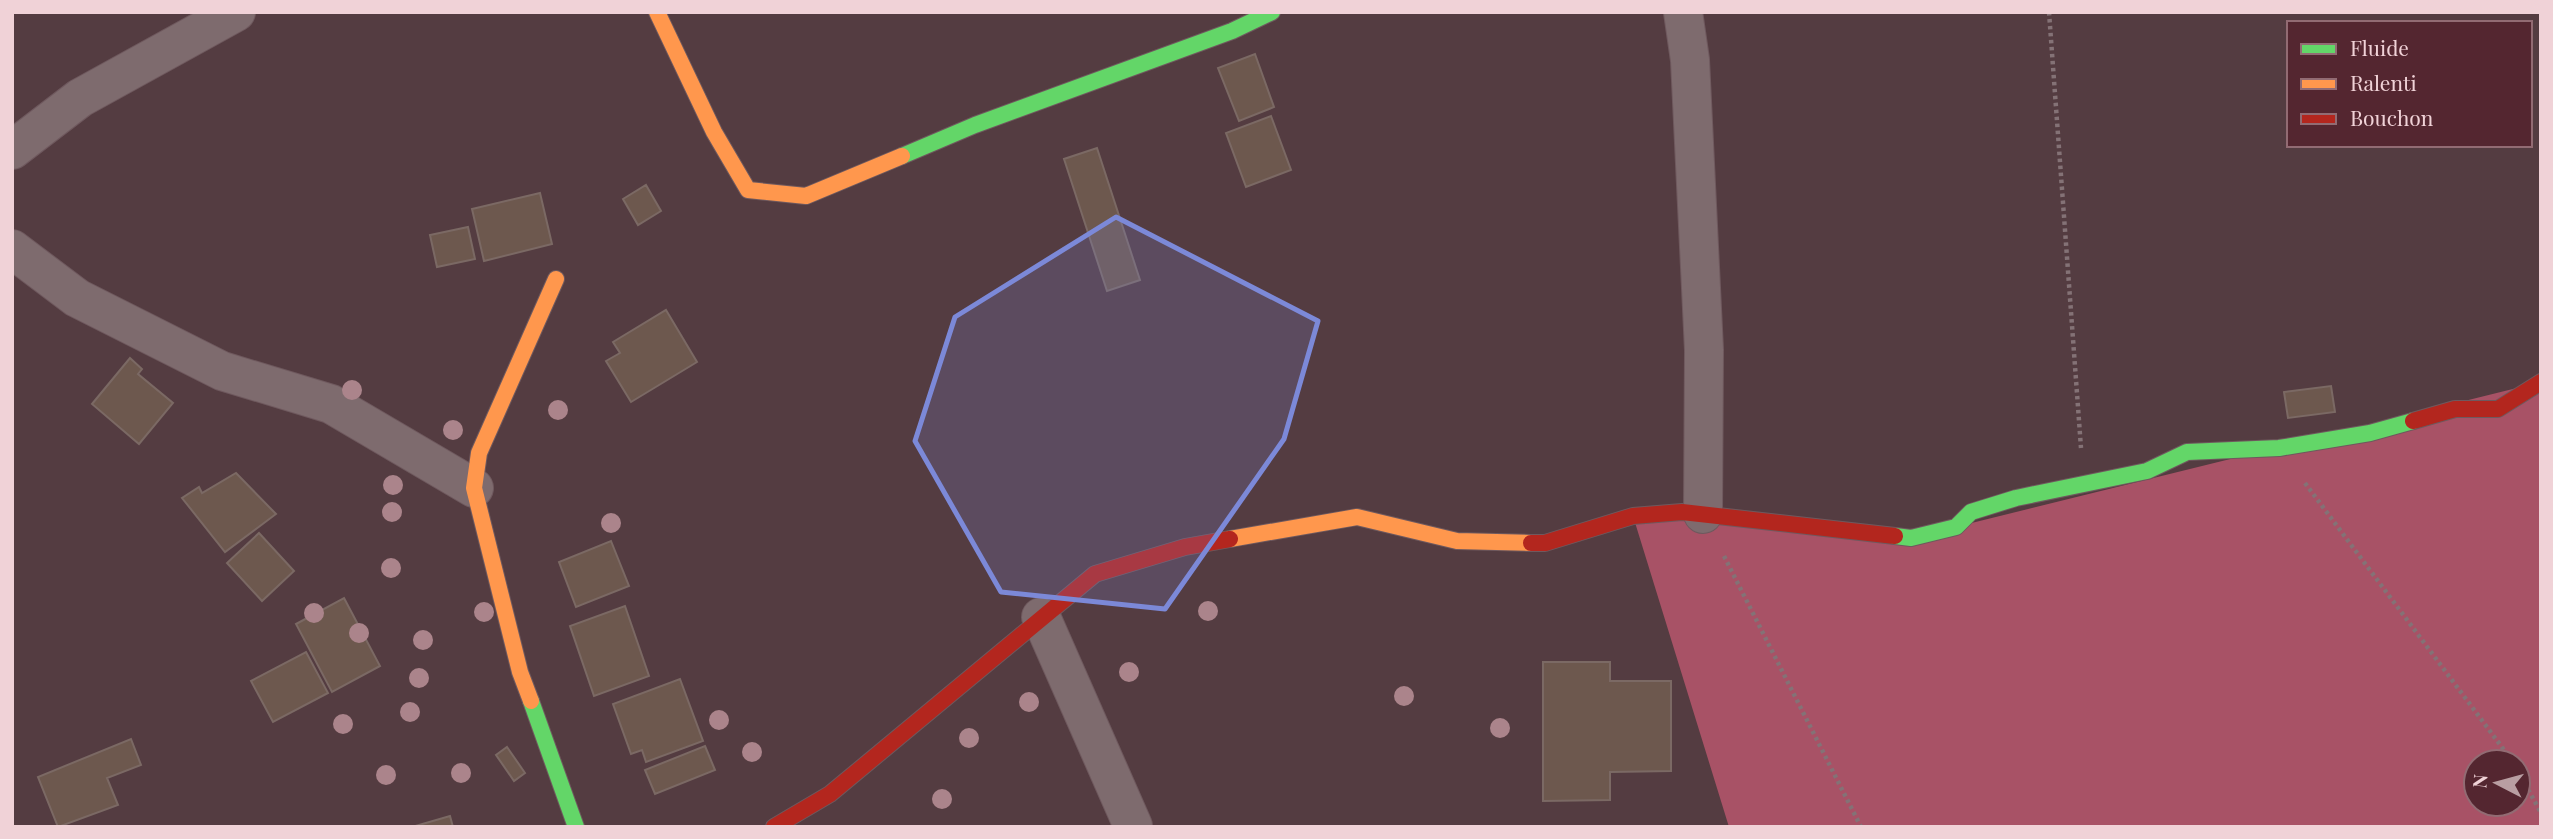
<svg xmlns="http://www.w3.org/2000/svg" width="2553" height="839" font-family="'Playfair Display',serif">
  <rect width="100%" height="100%" fill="#543c41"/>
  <path fill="#a85266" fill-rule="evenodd" d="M 2541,382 L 2541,827 L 1729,827 L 1633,516 L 1911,538 ZM 2476,762 L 2518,762 L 2518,804 L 2476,804 Z"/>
  <path fill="#6d584e" stroke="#7b6964" stroke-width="2" d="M 1255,54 L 1274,107 L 1239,121 L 1218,68 Z
    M 1271,116 L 1291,170 L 1246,187 L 1226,133 Z
    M 1097,148 L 1140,280 L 1107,291 L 1064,159 Z
    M 646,185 L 661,211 L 638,225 L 623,199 Z
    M 540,193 L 552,244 L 484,261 L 472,209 Z
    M 468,227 L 475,259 L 437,267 L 430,235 Z
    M 666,310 L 697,362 L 631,402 L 606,361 L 620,353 L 613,342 Z
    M 130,358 L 142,369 L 138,374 L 173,403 L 139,444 L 92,404 Z
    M 2331,386 L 2335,412 L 2288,418 L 2284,392 Z
    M 236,473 L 276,514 L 225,552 L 182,498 L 199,487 L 202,493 Z
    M 259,533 L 294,571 L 262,601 L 227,563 Z
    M 611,541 L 629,586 L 576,607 L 559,562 Z
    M 344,598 L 380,666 L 332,692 L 296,624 Z
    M 625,606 L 649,676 L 594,696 L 570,626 Z
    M 306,652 L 328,693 L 273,722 L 251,681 Z
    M 1543,662 L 1610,662 L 1610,681 L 1671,681 L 1671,771 L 1610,772 L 1610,800 L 1543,801 Z
    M 680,679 L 703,741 L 646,762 L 642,750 L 631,754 L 613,704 Z
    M 131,739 L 141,765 L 107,778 L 118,805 L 58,827 L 38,777 Z
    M 705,746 L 715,770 L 655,794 L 645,770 Z
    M 507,747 L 525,773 L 514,781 L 496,755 Z
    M 450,816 L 453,827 L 412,827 Z"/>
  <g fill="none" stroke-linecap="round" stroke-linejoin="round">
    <defs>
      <path id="street" d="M 1683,12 L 1690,60 L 1704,350 L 1703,514
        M 12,150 L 80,98 L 236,12
        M 12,249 L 77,298 L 222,371 L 331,404 L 474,488
        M 1041,617 L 1133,826"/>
      <path id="fast" d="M 902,156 L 975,125 L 1232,31 L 1272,12
        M 1895,536 L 1911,538 L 1956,527 L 1971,512 L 2016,498 L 2147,471 L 2187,452 L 2279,448 L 2370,433 L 2413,421
        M 531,701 L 576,827"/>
      <path id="slow" d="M 657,12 L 714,132 L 748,190 L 806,196 L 902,156
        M 1230,539 L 1357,517 L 1457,541 L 1531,543
        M 531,701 L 520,672 L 474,488 L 479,453 L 556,279"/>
      <path id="jam" d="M 2413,421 L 2455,409 L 2498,409 L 2541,382
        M 1531,543 L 1545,543 L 1633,516 L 1682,512 L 1895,536
        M 774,827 L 830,794 L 1095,574 L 1185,547 L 1230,539"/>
    </defs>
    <use href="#street" stroke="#6f595e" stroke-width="40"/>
    <use href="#fast" stroke="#6f595e" stroke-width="18"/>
    <use href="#slow" stroke="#6f595e" stroke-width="18"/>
    <use href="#jam" stroke="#6f595e" stroke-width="18"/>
    <path stroke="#847276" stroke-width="4.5" stroke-dasharray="3.5 3.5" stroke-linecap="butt" d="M 2049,12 L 2081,448
      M 2305,483 L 2513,762
      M 1724,556 L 1861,827
      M 2518,771 L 2541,813"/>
    <use href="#street" stroke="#7e6b6e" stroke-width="38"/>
    <use href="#fast" stroke="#63d668" stroke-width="16"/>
    <use href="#slow" stroke="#ff974d" stroke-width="16"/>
    <use href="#jam" stroke="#b3261e" stroke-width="16"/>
  </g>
  <g fill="#ab848b">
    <circle cx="352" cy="390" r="10"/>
    <circle cx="558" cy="410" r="10"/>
    <circle cx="453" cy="430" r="10"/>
    <circle cx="393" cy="485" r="10"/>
    <circle cx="392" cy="512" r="10"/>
    <circle cx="611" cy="523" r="10"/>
    <circle cx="391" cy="568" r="10"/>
    <circle cx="1208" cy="611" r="10"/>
    <circle cx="484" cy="612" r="10"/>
    <circle cx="314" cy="613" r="10"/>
    <circle cx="359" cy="633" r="10"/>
    <circle cx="423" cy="640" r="10"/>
    <circle cx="1129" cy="672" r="10"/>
    <circle cx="419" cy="678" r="10"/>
    <circle cx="1404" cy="696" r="10"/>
    <circle cx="1029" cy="702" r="10"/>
    <circle cx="410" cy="712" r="10"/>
    <circle cx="719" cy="720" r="10"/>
    <circle cx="343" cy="724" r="10"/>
    <circle cx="1500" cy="728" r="10"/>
    <circle cx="969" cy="738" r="10"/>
    <circle cx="752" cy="752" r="10"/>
    <circle cx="461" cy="773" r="10"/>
    <circle cx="386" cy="775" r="10"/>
    <circle cx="942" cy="799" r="10"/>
  </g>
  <path fill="#7c89d8" fill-opacity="0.2" stroke="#7c89d8" stroke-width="5" stroke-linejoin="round" d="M 1116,217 L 1318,321 L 1284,439 L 1165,609 L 1001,592 L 915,441 L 955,317 Z"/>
  <rect width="2553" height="839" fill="none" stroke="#f0d2d7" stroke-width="28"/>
  <rect x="2287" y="21" width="245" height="126" fill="#542630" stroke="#926b73" stroke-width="2"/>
  <rect x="2301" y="44" width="35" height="10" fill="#63d668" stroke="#926b73" stroke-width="2"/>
  <text x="2350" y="56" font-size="21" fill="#f0d2d7">Fluide</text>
  <rect x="2301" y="79" width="35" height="10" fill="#ff974d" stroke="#926b73" stroke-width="2"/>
  <text x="2350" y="91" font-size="21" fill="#f0d2d7">Ralenti</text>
  <rect x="2301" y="114" width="35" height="10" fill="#b3261e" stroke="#926b73" stroke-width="2"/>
  <text x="2350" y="126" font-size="21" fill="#f0d2d7">Bouchon</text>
  <g transform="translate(2497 783) rotate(276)"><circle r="33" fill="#542630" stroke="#926b73" stroke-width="2"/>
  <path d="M0-5L12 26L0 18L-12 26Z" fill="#b99ea2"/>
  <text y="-10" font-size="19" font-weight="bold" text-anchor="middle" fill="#f0d2d7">N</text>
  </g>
</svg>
